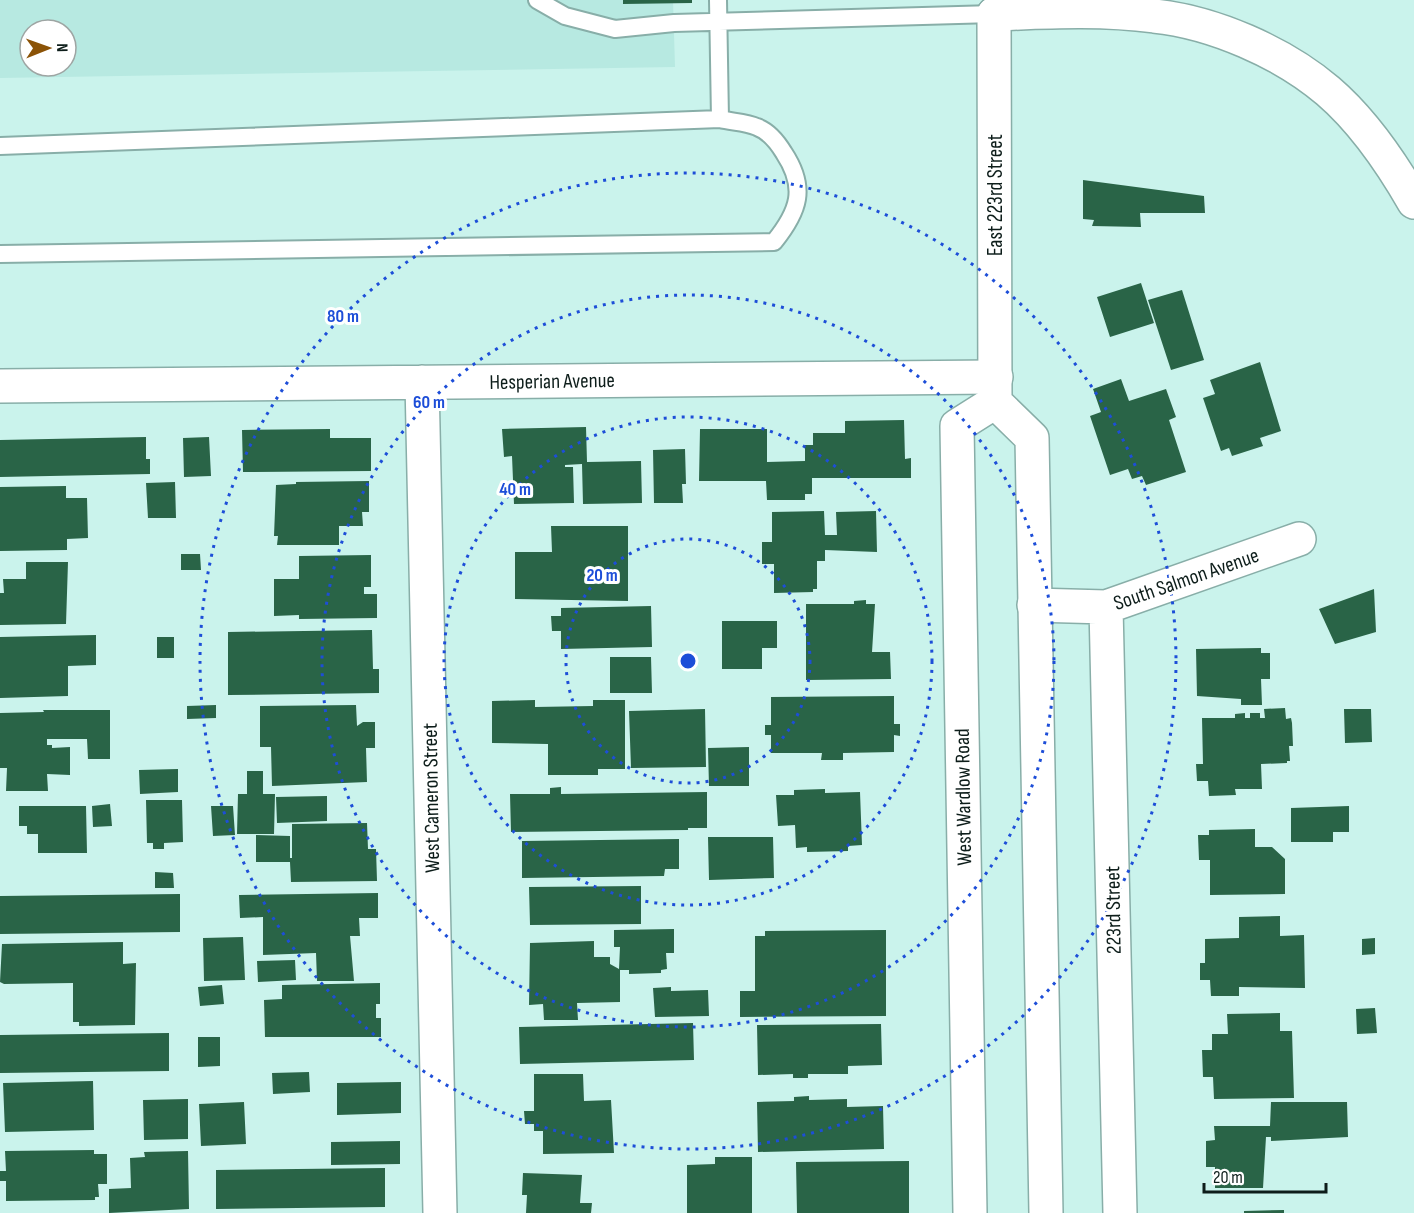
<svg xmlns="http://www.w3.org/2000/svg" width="1414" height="1213" font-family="'Sofia Sans Condensed',sans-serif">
  <rect width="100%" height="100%" fill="#caf3ec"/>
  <path fill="#b7e9e1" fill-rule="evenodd" d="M 0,0 L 673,0 L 675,67 L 0,78 ZM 30,30 L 66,30 L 66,66 L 30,66 Z"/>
  <path fill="#296447" d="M 623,0 L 692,0 L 692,3 L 623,4 Z
    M 1083,180 L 1204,196 L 1205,213 L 1140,213 L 1141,227 L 1092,226 L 1094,220 L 1083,219 Z
    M 1141,283 L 1154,323 L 1110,337 L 1097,297 Z
    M 1182,290 L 1204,360 L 1171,370 L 1148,300 Z
    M 1260,362 L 1281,431 L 1260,438 L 1263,446 L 1232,456 L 1229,448 L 1221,451 L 1203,398 L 1215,394 L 1210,380 Z
    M 1121,379 L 1129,401 L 1166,389 L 1176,417 L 1169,420 L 1186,472 L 1146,485 L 1142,476 L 1132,479 L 1128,469 L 1110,475 L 1090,416 L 1101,412 L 1093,389 Z
    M 904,420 L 905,459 L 911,458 L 911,478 L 812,478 L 812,494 L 805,494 L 805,500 L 767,500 L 766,481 L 699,481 L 700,429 L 767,429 L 767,462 L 805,461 L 805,445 L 813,445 L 813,433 L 845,433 L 845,421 Z
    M 586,427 L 587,462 L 641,461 L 642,503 L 583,504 L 582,464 L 565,465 L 565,467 L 573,467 L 574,503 L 514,504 L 512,456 L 504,457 L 502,429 Z
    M 330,429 L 330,438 L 371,438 L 371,471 L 243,472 L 242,430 Z
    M 146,437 L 146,459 L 150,459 L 150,474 L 0,477 L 0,440 Z
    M 209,437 L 211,476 L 184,477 L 183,438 Z
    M 685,449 L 686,484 L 682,484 L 683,503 L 654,503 L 653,450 Z
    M 369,481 L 369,512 L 362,512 L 363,526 L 339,526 L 339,545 L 277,545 L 278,536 L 274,536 L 276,485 L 296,484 L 296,482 Z
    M 175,482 L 176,518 L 148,518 L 146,483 Z
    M 66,486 L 66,498 L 87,498 L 88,538 L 67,539 L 67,550 L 0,551 L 0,487 Z
    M 824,511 L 825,535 L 837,535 L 836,512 L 876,511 L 877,552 L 825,550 L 825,561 L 817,561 L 817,589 L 813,589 L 813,592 L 774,593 L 774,564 L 762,564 L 762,542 L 772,542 L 772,512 Z
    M 551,526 L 628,526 L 628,601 L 515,599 L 515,552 L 552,552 Z
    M 181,554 L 200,554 L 201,570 L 181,570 Z
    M 371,555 L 371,587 L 364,587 L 364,594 L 377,594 L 377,618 L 299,619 L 299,615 L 274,616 L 274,579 L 299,579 L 299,556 Z
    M 26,562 L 68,562 L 66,624 L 0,625 L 0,593 L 4,593 L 3,579 L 26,579 Z
    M 1374,589 L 1376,632 L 1335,644 L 1319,609 Z
    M 866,600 L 866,604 L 875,604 L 872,652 L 890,652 L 891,679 L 806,680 L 806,604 L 854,604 L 854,601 Z
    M 651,606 L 652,647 L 561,649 L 561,631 L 552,631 L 551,616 L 561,616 L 561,608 Z
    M 722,621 L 777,621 L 777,648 L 762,648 L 762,669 L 722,669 Z
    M 372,630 L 373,669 L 379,669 L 379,693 L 228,695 L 228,632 Z
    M 96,635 L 96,665 L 68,666 L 68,696 L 0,698 L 0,637 Z
    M 157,637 L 174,637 L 174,658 L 157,658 Z
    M 1261,648 L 1261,653 L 1270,653 L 1270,679 L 1261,679 L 1262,705 L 1241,705 L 1241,699 L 1197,696 L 1196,649 Z
    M 610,657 L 651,657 L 652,693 L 610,693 Z
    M 894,696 L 894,724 L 900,724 L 900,736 L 894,735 L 894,752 L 843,753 L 843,760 L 821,760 L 822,753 L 771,753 L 771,735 L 765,735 L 765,725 L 771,725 L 771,697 Z
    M 535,700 L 535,707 L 593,706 L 593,700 L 625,700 L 625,769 L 598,769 L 598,775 L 548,775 L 548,744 L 492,743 L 492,701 Z
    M 216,705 L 216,718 L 187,719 L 187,706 Z
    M 356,705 L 357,726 L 363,722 L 375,722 L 375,748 L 366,748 L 367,782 L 272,786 L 271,747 L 260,747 L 260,706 Z
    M 1285,708 L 1286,719 L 1291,718 L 1292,723 L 1293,746 L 1289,746 L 1290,761 L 1287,761 L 1287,763 L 1261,764 L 1262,789 L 1235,789 L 1236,795 L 1209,796 L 1208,781 L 1197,781 L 1196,764 L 1203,764 L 1202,718 L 1235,718 L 1235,714 L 1245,713 L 1245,718 L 1250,718 L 1250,713 L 1260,713 L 1260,718 L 1265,718 L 1264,709 Z
    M 705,709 L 706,767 L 631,768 L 629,711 Z
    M 1344,709 L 1371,709 L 1372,742 L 1345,743 Z
    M 43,710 L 110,710 L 110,759 L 88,759 L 87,739 L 47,739 L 47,745 L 52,745 L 52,748 L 70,747 L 70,775 L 47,774 L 48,791 L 6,791 L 7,768 L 0,768 L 0,713 L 44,712 Z
    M 749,747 L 749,786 L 709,786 L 708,748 Z
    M 178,769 L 178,792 L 140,794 L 139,770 Z
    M 247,771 L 263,771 L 263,794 L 275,794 L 274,834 L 237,834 L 238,794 L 247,794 Z
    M 561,787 L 561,794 L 707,792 L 707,828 L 688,828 L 688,830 L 511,832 L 510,794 L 550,794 L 550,788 Z
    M 825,789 L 825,793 L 860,792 L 862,845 L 848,846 L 848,851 L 807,852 L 807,847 L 796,848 L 795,825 L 778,826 L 776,795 L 794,795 L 794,790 Z
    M 327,796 L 327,821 L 277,823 L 276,797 Z
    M 146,800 L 182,800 L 183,842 L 164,843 L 164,849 L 153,849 L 153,843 L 147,843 Z
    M 110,804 L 112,826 L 93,827 L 92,806 Z
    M 19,806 L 86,806 L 87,853 L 38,853 L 38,834 L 27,834 L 27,826 L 19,826 Z
    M 211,806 L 233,806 L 235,835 L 213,836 Z
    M 1349,806 L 1349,832 L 1333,832 L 1333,842 L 1291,842 L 1291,808 Z
    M 367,823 L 368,849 L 376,849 L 377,881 L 291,882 L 290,862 L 256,862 L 256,835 L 290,836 L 290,858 L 292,858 L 292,824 Z
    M 1255,829 L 1255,847 L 1272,847 L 1285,859 L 1285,894 L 1210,895 L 1210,860 L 1199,860 L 1198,835 L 1209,835 L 1209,830 Z
    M 708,837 L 773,837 L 774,878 L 709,880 Z
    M 679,839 L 679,869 L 665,869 L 664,876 L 522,878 L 522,841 Z
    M 155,872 L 173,873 L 174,888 L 155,888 Z
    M 641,886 L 641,924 L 530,925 L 529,887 Z
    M 378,893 L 378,918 L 359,918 L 360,936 L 350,936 L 354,981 L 317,981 L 316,953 L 263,955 L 263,917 L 240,918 L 239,895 Z
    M 180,894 L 180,932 L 0,934 L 0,896 Z
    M 1280,916 L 1280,936 L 1304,935 L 1305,988 L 1239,987 L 1239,996 L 1211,996 L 1210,980 L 1200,980 L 1200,963 L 1205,963 L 1205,939 L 1239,938 L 1239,917 Z
    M 674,929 L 674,953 L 666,953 L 667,969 L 661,970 L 661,973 L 629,974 L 629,970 L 620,970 L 620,1002 L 577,1003 L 578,1020 L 544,1020 L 543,1004 L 529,1005 L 530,943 L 594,941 L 594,957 L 610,957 L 610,964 L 619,969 L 620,947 L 614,947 L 614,930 Z
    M 886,930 L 886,1016 L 740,1017 L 740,991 L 755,991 L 755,936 L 765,936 L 765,931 Z
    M 243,937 L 245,980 L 204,981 L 203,938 Z
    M 1375,938 L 1375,954 L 1362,955 L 1362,939 Z
    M 123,942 L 123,964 L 136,963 L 135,1025 L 79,1026 L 79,1022 L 73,1022 L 73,983 L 4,984 L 0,982 L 2,944 Z
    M 295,960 L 296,980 L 258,982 L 257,961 Z
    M 380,983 L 380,1004 L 376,1004 L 376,1018 L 381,1018 L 381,1037 L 265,1037 L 264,1000 L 282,999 L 282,985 Z
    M 222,985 L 224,1004 L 200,1006 L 198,987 Z
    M 671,987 L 671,991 L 708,990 L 709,1016 L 655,1017 L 653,988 Z
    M 1375,1008 L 1377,1033 L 1357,1034 L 1356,1009 Z
    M 1280,1013 L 1280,1031 L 1292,1031 L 1294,1098 L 1214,1099 L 1213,1077 L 1203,1077 L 1202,1050 L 1212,1050 L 1212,1034 L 1228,1034 L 1227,1014 Z
    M 693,1023 L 694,1060 L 520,1064 L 519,1027 Z
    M 881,1024 L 882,1065 L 848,1066 L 848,1074 L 808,1074 L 808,1078 L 793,1078 L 793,1074 L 758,1075 L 757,1025 Z
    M 169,1033 L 169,1071 L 0,1073 L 0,1035 Z
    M 198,1037 L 220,1037 L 220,1066 L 198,1067 Z
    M 309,1072 L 310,1092 L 273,1094 L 272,1073 Z
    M 534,1074 L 583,1074 L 584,1101 L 611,1100 L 614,1153 L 543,1154 L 543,1131 L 534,1131 L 534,1124 L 525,1124 L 524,1111 L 534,1111 Z
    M 93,1081 L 94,1130 L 5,1132 L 3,1083 Z
    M 401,1082 L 401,1113 L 337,1115 L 337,1083 Z
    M 809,1096 L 809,1100 L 847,1099 L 847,1107 L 883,1106 L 884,1149 L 758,1152 L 757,1102 L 794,1101 L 794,1097 Z
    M 188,1099 L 188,1139 L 144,1140 L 143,1100 Z
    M 244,1102 L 246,1144 L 201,1146 L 199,1104 Z
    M 1271,1102 L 1347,1102 L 1348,1137 L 1271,1141 L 1271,1137 L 1266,1137 L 1263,1188 L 1215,1188 L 1215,1167 L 1206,1167 L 1206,1141 L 1215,1140 L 1214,1126 L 1270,1126 Z
    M 400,1141 L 400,1164 L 331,1165 L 331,1142 Z
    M 94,1150 L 94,1154 L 107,1154 L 107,1184 L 98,1184 L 99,1197 L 95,1197 L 95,1200 L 6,1201 L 6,1181 L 0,1181 L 0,1171 L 6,1171 L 5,1151 Z
    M 188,1151 L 189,1209 L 109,1213 L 109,1189 L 131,1188 L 130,1158 L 145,1157 L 144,1152 Z
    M 715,1157 L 752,1157 L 752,1213 L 687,1213 L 687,1165 L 715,1164 Z
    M 909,1161 L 909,1213 L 797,1213 L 796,1162 Z
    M 385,1168 L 385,1207 L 216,1209 L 216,1170 Z
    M 523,1173 L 582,1175 L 580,1203 L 592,1203 L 591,1213 L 526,1213 L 527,1195 L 522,1195 Z
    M 1284,1210 L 1284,1213 L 1244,1213 L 1244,1211 Z"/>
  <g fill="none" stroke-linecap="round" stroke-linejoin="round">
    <defs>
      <path id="service" d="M 537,0 L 565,16 L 615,29 L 674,23 L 994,14
        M 718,0 L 720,119
        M 0,146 L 720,119 C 732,122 746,122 757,127 C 768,131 778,143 784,153 C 807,188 799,211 774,242 L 0,254"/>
      <path id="minor" d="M 422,382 L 440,1213
        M 0,386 L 996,377
        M 1034,605 L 1106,607 L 1299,539
        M 1106,607 L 1120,1213"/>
      <path id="secondary" d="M 994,14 L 995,402 L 1032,438 L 1046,1213
        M 970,1213 L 957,426 L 995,402"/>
      <path id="motorway" d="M 994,14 C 1047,12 1100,9 1154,16 C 1213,22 1282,52 1328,91 C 1363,121 1391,162 1414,202"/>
    </defs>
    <use href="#service" stroke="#88aea8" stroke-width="20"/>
    <use href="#minor" stroke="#88aea8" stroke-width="36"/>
    <use href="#secondary" stroke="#88aea8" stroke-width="36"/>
    <use href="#motorway" stroke="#88aea8" stroke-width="36"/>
    <use href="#service" stroke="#fff" stroke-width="16"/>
    <use href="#minor" stroke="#fff" stroke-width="33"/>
    <use href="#secondary" stroke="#fff" stroke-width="33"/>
    <use href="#motorway" stroke="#fff" stroke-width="33"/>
  </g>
  <g fill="none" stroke="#1d4ed8" stroke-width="3" stroke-dasharray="3 6">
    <circle cx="688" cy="661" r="122"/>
    <circle cx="688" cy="661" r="244"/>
    <circle cx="688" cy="661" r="366"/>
    <circle cx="688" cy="661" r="488"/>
  </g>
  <g text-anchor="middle" stroke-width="6" stroke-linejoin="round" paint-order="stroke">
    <g font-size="21" fill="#0d1d1a" stroke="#fff">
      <text transform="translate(995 195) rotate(-90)" y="7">East 223rd Street</text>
      <text transform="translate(552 381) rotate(-1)" y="7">Hesperian Avenue</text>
      <text transform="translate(1186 579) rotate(-19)" y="7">South Salmon Avenue</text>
      <text transform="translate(963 797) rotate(-91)" y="7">West Wardlow Road</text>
      <text transform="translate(431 798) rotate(-91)" y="7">West Cameron Street</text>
      <text transform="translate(1113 910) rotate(-91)" y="7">223rd Street</text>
    </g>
  </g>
  <circle cx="688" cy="661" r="9" fill="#1d4ed8" stroke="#fff" stroke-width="3"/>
  <g font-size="18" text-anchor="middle" font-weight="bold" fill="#1d4ed8" stroke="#fff" stroke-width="6" stroke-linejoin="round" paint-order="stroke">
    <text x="343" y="322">80 m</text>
    <text x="429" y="408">60 m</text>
    <text x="515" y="495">40 m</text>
    <text x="602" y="581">20 m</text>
  </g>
  <g transform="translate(48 48) rotate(89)"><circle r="28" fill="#ffffff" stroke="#9ea5a3" stroke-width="1.5"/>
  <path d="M0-4.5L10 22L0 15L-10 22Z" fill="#8b5307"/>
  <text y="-9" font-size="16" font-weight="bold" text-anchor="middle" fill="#0d1d1a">N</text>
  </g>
  <path d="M1204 1183v9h122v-9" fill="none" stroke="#0d1d1a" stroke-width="3"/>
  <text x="1213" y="1183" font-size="18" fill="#0d1d1a" stroke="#ffffff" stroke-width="4.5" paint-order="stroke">20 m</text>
</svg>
